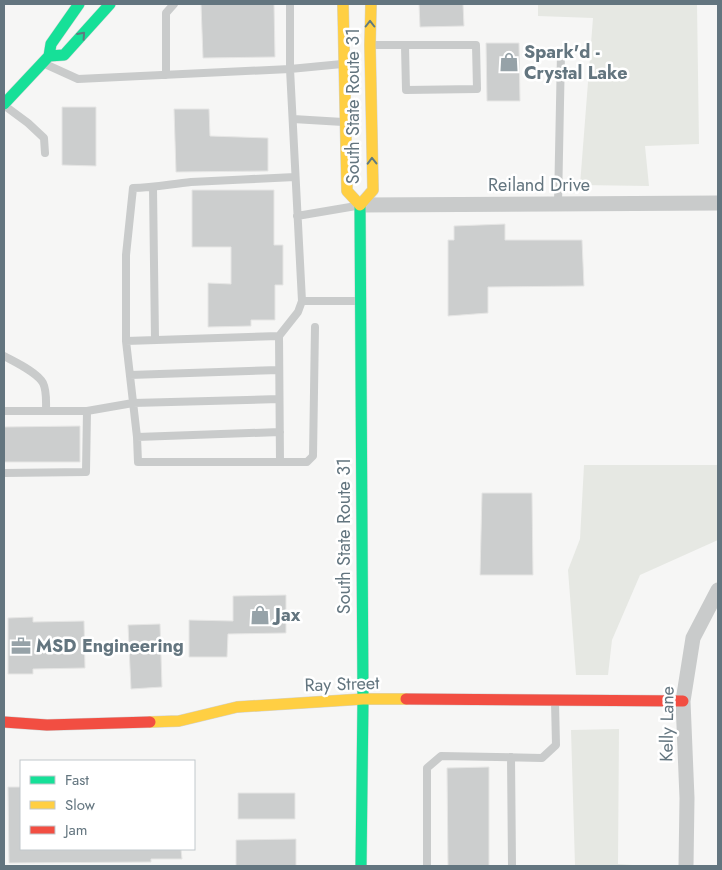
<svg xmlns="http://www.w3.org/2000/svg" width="722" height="870" font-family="Jost,sans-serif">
  <rect width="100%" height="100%" fill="#f6f6f5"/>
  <path fill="#e6e8e3" d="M 538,4 L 697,4 L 699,144 L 645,146 L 649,186 L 580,185 L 593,18 L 538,16 Z
    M 584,465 L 718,465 L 718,540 L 640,575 L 612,640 L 608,675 L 576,675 L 568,570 L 580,539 Z
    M 619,729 L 618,864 L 647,866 L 575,866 L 571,730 Z"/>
  <path fill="#cccece" stroke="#e6e6e5" d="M 201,4 L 274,4 L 275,57 L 203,58 Z
    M 419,4 L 463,4 L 464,26 L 420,27 Z
    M 486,43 L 519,43 L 520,101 L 487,101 Z
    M 62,107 L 96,107 L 96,166 L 62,165 Z
    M 174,109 L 209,109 L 210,136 L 268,138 L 268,171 L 176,172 Z
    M 192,190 L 274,190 L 274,245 L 283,245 L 283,285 L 275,285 L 275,320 L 251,320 L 251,326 L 208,327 L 208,283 L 231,284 L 231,247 L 192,247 Z
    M 505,224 L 505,240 L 582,240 L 584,286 L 488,287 L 488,313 L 448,316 L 448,240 L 454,240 L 454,226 Z
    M 80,426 L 80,462 L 4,462 L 4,427 Z
    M 482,493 L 532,493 L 533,575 L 480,575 Z
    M 286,595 L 286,633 L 228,634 L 227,657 L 189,657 L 189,620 L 233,621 L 233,596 Z
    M 33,617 L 33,622 L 84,621 L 85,668 L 33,669 L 33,674 L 8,674 L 8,618 Z
    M 160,624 L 162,687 L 131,689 L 128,625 Z
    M 489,767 L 489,866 L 448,866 L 447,768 Z
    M 8,787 L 21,787 L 21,849 L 181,849 L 182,859 L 151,859 L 151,862 L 9,863 Z
    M 238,793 L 295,793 L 295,819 L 238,819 Z
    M 296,839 L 296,866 L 236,866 L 236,840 Z"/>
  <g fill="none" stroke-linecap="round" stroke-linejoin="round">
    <defs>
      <path id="fast" d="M 49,56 L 64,55 L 110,4
        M 4,104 L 49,56 L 51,44 L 79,4
        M 360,205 L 363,699 L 361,866"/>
      <path id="slow" d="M 343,4 L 347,191 L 360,205
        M 360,205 L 373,190 L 370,45 L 371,4
        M 150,722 L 179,721 L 237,707 L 363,699 L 406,699"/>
      <path id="jam" d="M 406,699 L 683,701
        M 4,722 L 47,725 L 150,722"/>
    </defs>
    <use href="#fast" stroke="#d2d3d3" stroke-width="12"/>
    <use href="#slow" stroke="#d2d3d3" stroke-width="12"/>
    <use href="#jam" stroke="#d2d3d3" stroke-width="12"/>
    <path stroke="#c9cbcb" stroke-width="8" d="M 372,45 L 476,45 L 477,89 L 406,90 L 405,46
      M 45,64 L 78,79 L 290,69 L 342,64
      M 166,75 L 166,13 L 174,4
      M 5,106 L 28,123 L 44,138 L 45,153
      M 293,119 L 343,122
      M 295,177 C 260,179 226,180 191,182 C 171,184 153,188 133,188 L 126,255 L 126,341 L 137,437 L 138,462 L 307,462 L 313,456 L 315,327
      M 153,188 L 155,339
      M 558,204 L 561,53
      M 297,216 L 356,206
      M 302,301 L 359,301
      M 279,336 L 280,462
      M 126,341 L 279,336 L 298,312 L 302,301 L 290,69 L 290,4
      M 4,356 C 15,362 37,372 43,383 C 47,391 46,402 46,411
      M 130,375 L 279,370
      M 4,411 L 87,411 L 86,472 L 4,473
      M 87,411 L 133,403 L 279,399
      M 137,437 L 280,432
      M 511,757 L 512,866
      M 427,866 L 427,768 L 441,756 L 542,758 L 556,745 L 555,702"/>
    <path stroke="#c9cbcb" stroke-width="15" d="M 360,205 L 718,203
      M 686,866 L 687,798 L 683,701 L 693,638 L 718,590"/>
    <use href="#fast" stroke="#16e098" stroke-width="11"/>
    <use href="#slow" stroke="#ffcf43" stroke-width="11"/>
    <use href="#jam" stroke="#f24e42" stroke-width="11"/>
  </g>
  <defs><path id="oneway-chevron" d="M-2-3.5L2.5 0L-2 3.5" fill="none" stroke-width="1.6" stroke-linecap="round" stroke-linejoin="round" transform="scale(1.25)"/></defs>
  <g stroke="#5f7a80">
    <use href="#oneway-chevron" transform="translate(370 24) rotate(-90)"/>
    <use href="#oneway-chevron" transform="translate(82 35) rotate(-48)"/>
    <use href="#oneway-chevron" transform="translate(372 161) rotate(-91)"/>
  </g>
  <defs>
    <symbol id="shop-bare" viewBox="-9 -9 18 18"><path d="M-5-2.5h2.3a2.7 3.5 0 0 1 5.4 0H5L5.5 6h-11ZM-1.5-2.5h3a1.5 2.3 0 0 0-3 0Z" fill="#96a2a8" stroke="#fff" stroke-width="2.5" paint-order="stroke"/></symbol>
    <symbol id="office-bare" viewBox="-9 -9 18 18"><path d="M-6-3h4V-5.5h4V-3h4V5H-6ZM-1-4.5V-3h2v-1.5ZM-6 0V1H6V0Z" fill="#96a2a8" stroke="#fff" stroke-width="2.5" paint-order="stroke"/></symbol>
  </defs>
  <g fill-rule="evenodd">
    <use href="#shop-bare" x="495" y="48" width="28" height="28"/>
    <use href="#shop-bare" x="246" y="601" width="28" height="28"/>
    <use href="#office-bare" x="7" y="632" width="28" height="28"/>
  </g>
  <g text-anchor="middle" stroke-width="5" stroke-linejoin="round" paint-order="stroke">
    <g font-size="18" font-weight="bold" fill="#63757f" stroke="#fff" text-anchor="start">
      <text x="524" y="58">Spark'd -<tspan x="524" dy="21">Crystal Lake</tspan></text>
      <text x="275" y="621">Jax</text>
      <text x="36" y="652">MSD Engineering</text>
    </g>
    <g font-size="18" fill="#63757f" stroke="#fff">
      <text transform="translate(353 106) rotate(-90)" y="6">South State Route 31</text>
      <text x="539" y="191">Reiland Drive</text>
      <text transform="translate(344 536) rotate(-90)" y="6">South State Route 31</text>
      <text transform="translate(342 684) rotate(-2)" y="6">Ray Street</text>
      <text transform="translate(667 724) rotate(-89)" y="6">Kelly Lane</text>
    </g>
  </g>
  <rect width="722" height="870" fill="none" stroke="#63757f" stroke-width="10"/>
  <rect x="20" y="760" width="175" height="90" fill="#ffffff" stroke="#c1c8cc"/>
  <rect x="30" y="776" width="25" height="8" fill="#16e098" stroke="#c1c8cc"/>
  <text x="65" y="785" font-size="15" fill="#63757f">Fast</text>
  <rect x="30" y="801" width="25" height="8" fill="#ffcf43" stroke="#c1c8cc"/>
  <text x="65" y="810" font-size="15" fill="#63757f">Slow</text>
  <rect x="30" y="826" width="25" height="8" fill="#f24e42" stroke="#c1c8cc"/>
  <text x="65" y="835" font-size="15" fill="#63757f">Jam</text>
</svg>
